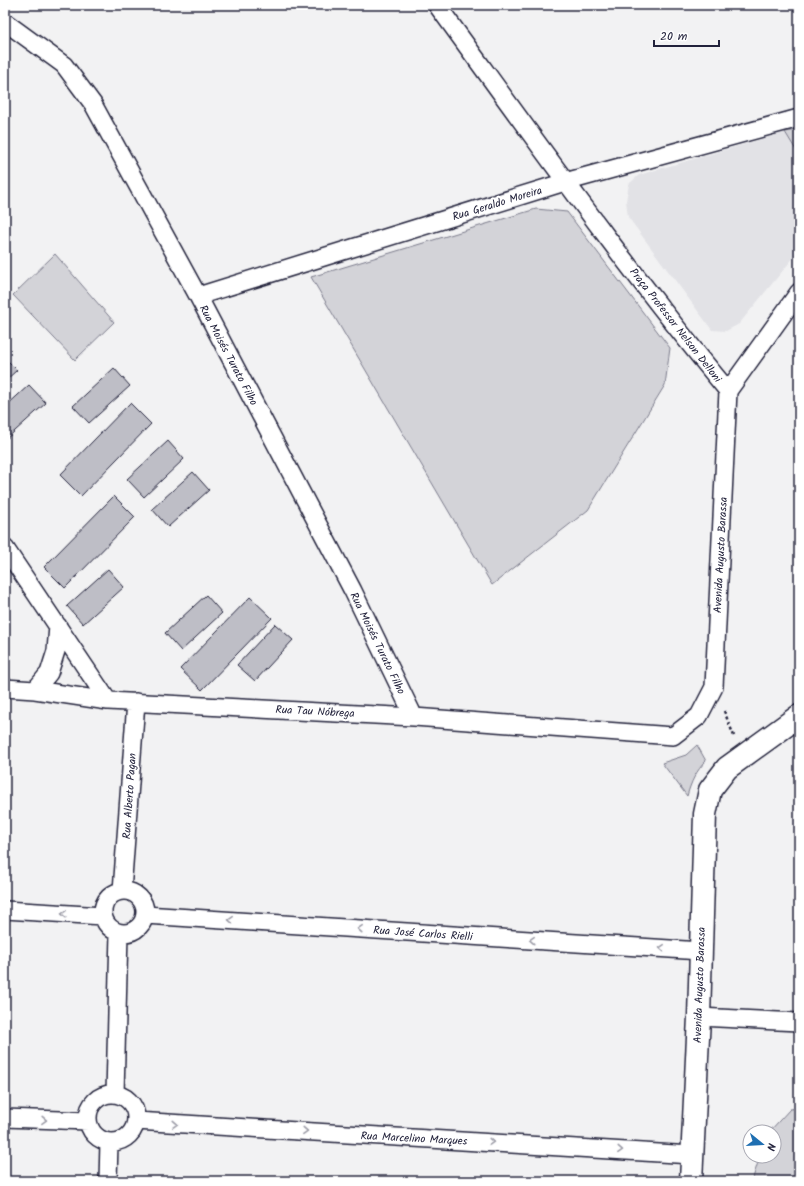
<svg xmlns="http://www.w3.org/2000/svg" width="804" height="1186" font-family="Kalam,sans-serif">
  <rect width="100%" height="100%" fill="#f2f2f3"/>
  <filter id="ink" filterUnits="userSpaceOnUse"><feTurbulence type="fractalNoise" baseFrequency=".025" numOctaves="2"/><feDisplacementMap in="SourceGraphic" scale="8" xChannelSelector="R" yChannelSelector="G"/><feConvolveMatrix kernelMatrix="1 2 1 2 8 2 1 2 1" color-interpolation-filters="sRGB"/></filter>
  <g filter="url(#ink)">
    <path fill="#e2e2e6" d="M 785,132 L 799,155 L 799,251 L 739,324 L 726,331 L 712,330 L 628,217 L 626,201 L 629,184 L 639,175 Z"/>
    <path fill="#d3d3d8" stroke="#7a7a8a" d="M 799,130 L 799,155 L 785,132 Z
      M 536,209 L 567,212 L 670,348 L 665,385 L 588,510 L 492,585 L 311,277 Z
      M 55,254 L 114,322 L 75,360 L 13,295 Z
      M 697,745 L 706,761 C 696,771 691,782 687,796 L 662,763 L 686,755 Z
      M 799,1108 L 799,1181 L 752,1181 L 760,1156 L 774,1156 L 774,1132 L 769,1132 L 790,1109 Z"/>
    <path fill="#bebec6" stroke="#22223b" d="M 5,358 L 17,370 L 5,381 Z
      M 114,368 L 130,386 L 89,423 L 73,406 Z
      M 29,385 L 46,403 L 5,440 L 5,407 Z
      M 130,403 L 151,424 L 81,496 L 60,475 Z
      M 168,441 L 184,459 L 144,497 L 127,479 Z
      M 193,472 L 209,490 L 168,527 L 152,509 Z
      M 114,496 L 135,517 L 65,588 L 44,567 Z
      M 108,569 L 124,587 L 83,624 L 67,606 Z
      M 206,595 L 222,613 L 181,651 L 165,633 Z
      M 250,597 L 272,618 L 202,690 L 180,669 Z
      M 275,624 L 293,640 L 255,681 L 237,665 Z"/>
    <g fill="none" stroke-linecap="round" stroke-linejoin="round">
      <defs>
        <path id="street" d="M 437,5 C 532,135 625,267 728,391
          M 5,22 L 64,65 L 93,104 L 198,296 L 353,591 L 414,717
          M 198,296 L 565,182 L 799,118
          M 728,391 L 799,292
          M 5,548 L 108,701
          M 5,688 L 35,690 L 108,701 L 414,717 L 673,736 L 699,716 L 714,687 L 728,391
          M 35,690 L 49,673 L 56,651 L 58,626
          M 122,891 L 136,702
          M103 912a21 21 0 1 1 42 0a21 21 0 1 1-42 0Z
          M 5,910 L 103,916
          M 145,915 L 701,951
          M 699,1017 L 799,1022
          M88 1118a24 24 0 1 1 48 0a24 24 0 1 1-48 0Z
          M 115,1094 L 119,933
          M 5,1118 L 88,1121
          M 136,1121 L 692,1155
          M 108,1181 L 109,1142"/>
        <path id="secondary" d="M 691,1181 L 699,1017 L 705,814 L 710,790 L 727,768 L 799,716"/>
      </defs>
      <use href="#street" stroke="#22223b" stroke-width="20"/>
      <use href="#secondary" stroke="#22223b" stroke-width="25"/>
      <path stroke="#22223b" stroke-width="2.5" stroke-dasharray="3 3" stroke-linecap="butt" d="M 724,711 L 734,736"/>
      <use href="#street" stroke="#fff" stroke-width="17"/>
      <use href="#secondary" stroke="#fff" stroke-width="22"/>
    </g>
    <defs><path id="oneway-chevron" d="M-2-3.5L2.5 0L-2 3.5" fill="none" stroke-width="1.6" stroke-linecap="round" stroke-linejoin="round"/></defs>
    <g stroke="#9c9ca7">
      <use href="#oneway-chevron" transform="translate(64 914) rotate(-177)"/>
      <use href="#oneway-chevron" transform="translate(231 920) rotate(-176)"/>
      <use href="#oneway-chevron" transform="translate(360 929) rotate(-176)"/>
      <use href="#oneway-chevron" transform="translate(532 940) rotate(-176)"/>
      <use href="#oneway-chevron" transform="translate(662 948) rotate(-176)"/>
      <use href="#oneway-chevron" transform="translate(44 1120) rotate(2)"/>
      <use href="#oneway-chevron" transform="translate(175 1124) rotate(3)"/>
      <use href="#oneway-chevron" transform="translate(305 1131) rotate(3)"/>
      <use href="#oneway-chevron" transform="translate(491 1142) rotate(3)"/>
      <use href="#oneway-chevron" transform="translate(620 1150) rotate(3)"/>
    </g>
  </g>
  <g text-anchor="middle" stroke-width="4" stroke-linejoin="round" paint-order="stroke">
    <g font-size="11" fill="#22223b" stroke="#fff">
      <text transform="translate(497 203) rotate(-17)" y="4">Rua Geraldo Moreira</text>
      <text transform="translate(676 325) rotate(52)" y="4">Praça Professor Nelson Delloni</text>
      <text transform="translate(229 355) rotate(62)" y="4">Rua Moisés Turato Filho</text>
      <text transform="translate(720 555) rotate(-87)" y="4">Avenida Augusto Barassa</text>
      <text transform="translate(378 643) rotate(64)" y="4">Rua Moisés Turato Filho</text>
      <text transform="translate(315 711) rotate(3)" y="4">Rua Tau Nóbrega</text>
      <text transform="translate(129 796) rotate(-86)" y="4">Rua Alberto Pagan</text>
      <text transform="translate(423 933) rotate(4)" y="4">Rua José Carlos Rielli</text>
      <text transform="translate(699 985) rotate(-88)" y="4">Avenida Augusto Barassa</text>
      <text transform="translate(414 1138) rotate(3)" y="4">Rua Marcelino Marques</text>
    </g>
  </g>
  <rect width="804" height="1186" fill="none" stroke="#fff" stroke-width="20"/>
  <rect x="10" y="10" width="784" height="1166" fill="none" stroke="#22223b" stroke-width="1.5" filter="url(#ink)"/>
  <g transform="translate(762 1144) rotate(108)"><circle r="19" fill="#ffffff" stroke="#a7a7b1"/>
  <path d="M0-3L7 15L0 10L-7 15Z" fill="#1f6fb2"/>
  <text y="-6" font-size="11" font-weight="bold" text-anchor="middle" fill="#22223b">N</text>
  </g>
  <path d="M654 40v6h65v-6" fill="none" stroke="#22223b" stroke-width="2"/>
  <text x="660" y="40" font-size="12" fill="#22223b" stroke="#ffffff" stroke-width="3" paint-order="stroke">20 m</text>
</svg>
